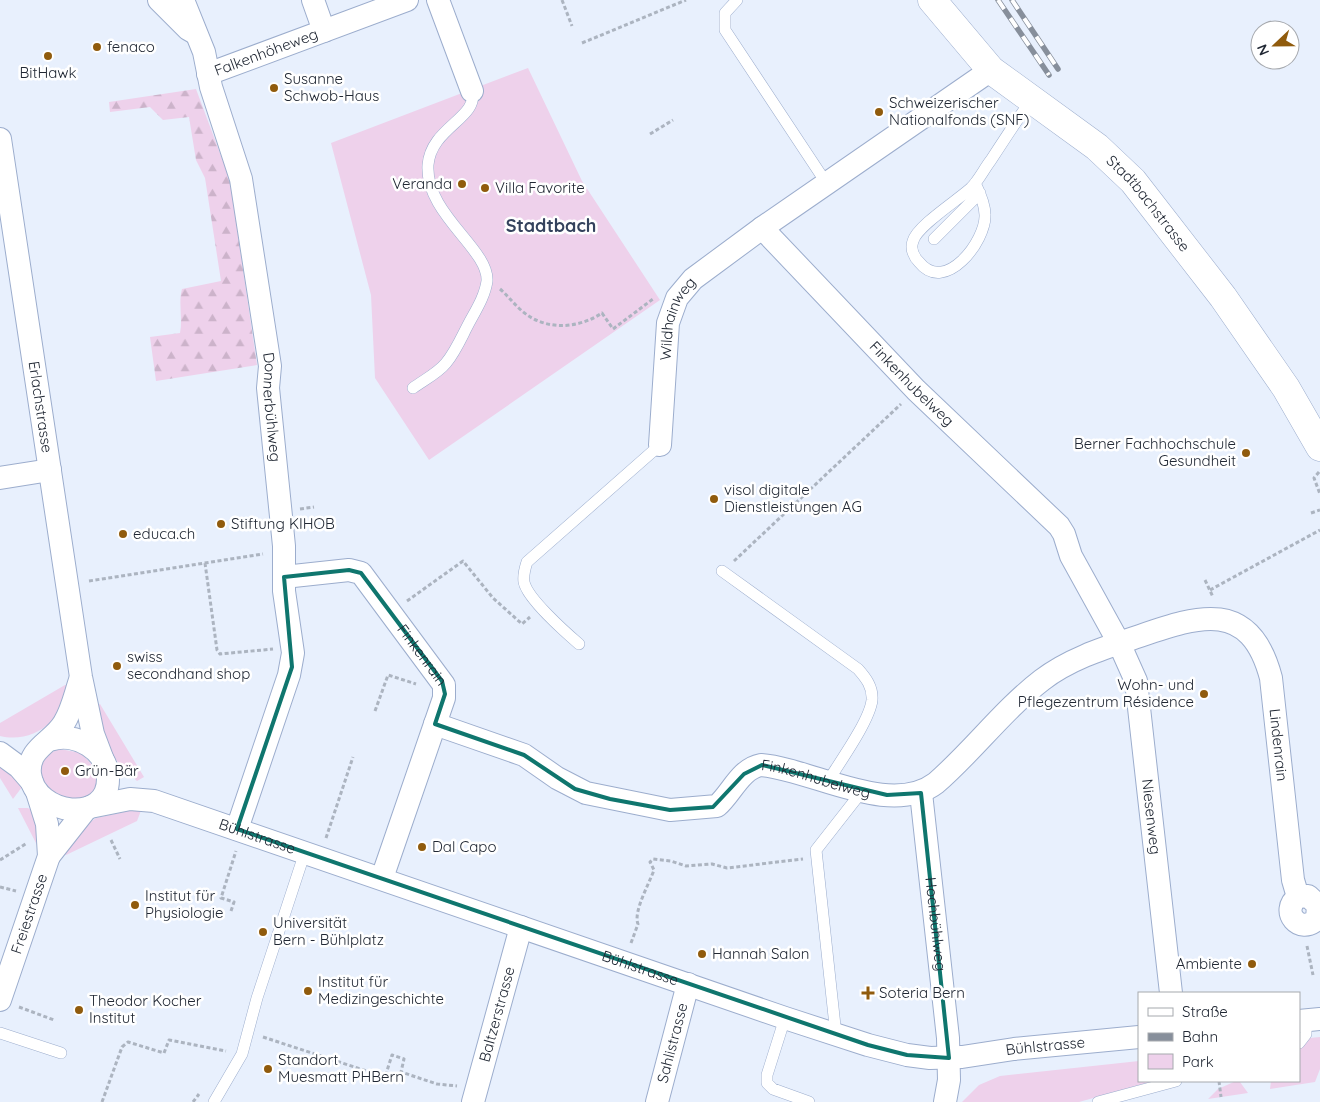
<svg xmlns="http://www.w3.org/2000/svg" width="1320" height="1102" font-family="Quicksand,sans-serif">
  <defs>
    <pattern id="forest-firs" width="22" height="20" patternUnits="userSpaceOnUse" patternTransform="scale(1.25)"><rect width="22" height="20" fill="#eed1eb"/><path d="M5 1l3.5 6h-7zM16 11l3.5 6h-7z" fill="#ccb3ca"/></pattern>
  </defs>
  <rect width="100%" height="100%" fill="#e8f0fd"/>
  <path fill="#eed1eb" d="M 528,68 L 582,181 L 660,300 L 429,460 L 375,378 L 371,295 L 331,143 Z
    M 65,685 L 70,685 C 64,719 35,744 0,736 L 0,723 Z
    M 100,704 L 144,777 L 137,781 C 106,755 107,743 96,706 Z
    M 60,749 L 81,753 L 97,770 C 97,775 98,782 97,786 C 85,816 26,788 43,762 C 48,754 51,752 60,749 Z
    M 0,763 L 22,787 L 13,799 L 0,778 Z
    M 18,808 L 28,808 L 34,812 L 40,846 L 37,845 Z
    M 142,808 L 137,821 L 66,855 L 62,854 L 85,826 L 96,818 Z
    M 1320,1037 L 1320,1069 L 1315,1082 L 1270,1089 L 1271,1081 L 1299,1081 L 1299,1039 Z
    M 1139,1061 L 1139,1081 L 1154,1081 L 1079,1102 L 962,1102 L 979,1085 L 1000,1076 Z
    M 1236,1081 L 1240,1082 L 1248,1093 L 1208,1099 L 1218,1089 Z"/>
  <path fill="url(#forest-firs)" d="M 196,89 L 230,180 L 257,365 L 156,381 L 150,337 L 180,333 C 183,318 178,304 182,289 L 221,281 L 205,178 L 196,160 L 189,117 L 163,120 L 150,107 L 110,112 L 109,102 Z"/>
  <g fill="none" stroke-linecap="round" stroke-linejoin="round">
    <defs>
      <path id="service" d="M 737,0 L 725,13 L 725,30 L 827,184
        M 975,183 C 980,193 985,204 985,215 C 986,241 945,295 919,262 C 914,257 910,249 913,241 C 917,226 958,200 971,188 C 979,180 984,169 991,160 C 1004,140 1017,120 1031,100
        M 934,239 L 980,193
        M 413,388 C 424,380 438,373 446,363 C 456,351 462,336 469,323 C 476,310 485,296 487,281 C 489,249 425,214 428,165 C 431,127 479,118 472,91
        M 722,571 L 858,669 C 866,678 873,687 872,700 C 870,720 840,762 828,781
        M 579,644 C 565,632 527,598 524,582 C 523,575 525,568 527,562 L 660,445
        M 785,1018 L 767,1075 L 767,1083 L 773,1089 L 809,1102
        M 0,1033 L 61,1053
        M 836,1035 L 816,850 L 863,790
        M 1299,1043 L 1306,1034 L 1306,1021
        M 214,1102 L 242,1054 L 257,998 L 305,852
        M 1098,1102 L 1176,1081"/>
      <g id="minor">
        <path d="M 159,0 L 188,29 L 195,33"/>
        <path id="s1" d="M 183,0 L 204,52 L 211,87 L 241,179 L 270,366 L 268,388 L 284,546 L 284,591 L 293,653 L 289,675 L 237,829"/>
        <path d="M 313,0 L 324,31"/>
        <path d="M 438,0 L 472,91"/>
        <path id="s2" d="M 208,74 L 407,0"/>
        <path id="s3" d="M 0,139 L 81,677 L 93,734 L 104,763"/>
        <path id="s4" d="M 762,228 L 916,390 L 1059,526 L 1064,534 L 1071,556 L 1119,643 L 1136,681 L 1171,993"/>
        <path id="s5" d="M 660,445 L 668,323 L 677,298 L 693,279 L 762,228 L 991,70"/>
        <path d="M 0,478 L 50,470"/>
        <path id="s6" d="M 284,577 L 349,570 L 361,573 L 444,685 L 444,698 L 382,878"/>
        <path id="s7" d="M 435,724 L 524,755 L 557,778 L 586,793 L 670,810 L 717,806 C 732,793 740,769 761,765 C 812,769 890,818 936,783 C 973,751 1003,710 1042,680 C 1068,660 1101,649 1131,639 C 1193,618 1249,594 1271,678 L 1293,880 L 1298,897 C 1279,911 1300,936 1317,919 L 1318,905 L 1308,896 L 1298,897"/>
        <path d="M 50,740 C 75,731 108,750 108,778 C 109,825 35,816 30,774 C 27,748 53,742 64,723 C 72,710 75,695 80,680"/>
        <path d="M 0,753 L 19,767 L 32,782"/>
        <path id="s8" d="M 921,793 L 948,1038 L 949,1080 L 945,1102"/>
        <path id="s9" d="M 90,807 L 130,799 L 154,801 L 785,1018 L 868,1045 L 907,1055 L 930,1058 L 962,1057 L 1014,1049 L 1139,1037"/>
        <path d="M 49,856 L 86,809"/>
        <path id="s10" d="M 0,1000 L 49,856 L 47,824 L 37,792"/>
        <path d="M 1299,1021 L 1320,1019"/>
        <path id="s11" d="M 473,1102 L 521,927"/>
        <path id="s12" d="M 657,1102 L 688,984"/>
      </g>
      <g id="secondary">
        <path id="s13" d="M 932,0 L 991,70 L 1097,147 L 1133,181 L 1223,297 L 1286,388 L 1320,447"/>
      </g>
    </defs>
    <use href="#service" stroke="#9cadcd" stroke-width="12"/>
    <use href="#minor" stroke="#9cadcd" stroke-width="24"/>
    <use href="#secondary" stroke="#9cadcd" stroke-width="29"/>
    <path stroke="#acb4c0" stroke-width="3" stroke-dasharray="4 2.5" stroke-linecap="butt" d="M 562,0 L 572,26
      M 582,43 L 686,0
      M 650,134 L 673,120
      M 500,289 C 508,296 514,304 522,311 C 545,331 578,329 602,313 L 613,329 L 653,299
      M 1319,472 L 1314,478 L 1320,494
      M 300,509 L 314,507
      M 1311,513 L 1320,510
      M 734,561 L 901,404
      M 205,563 L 217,650 L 220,654 L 273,649
      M 1205,580 L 1213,597
      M 89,581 L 263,554
      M 1210,590 L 1320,530
      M 407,601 L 463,561 L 493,598 L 522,624 L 530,617
      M 375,711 L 388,675 L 416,684
      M 326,838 L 353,757
      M 111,840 L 120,859
      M 0,860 L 27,843
      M 0,887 L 16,891
      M 231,911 L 234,902 L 221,898 L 236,851
      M 631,943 L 638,924 C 633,912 649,884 654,870 L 650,862 L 653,859 L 671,861 L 686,866 L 712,864 L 727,868 L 803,859
      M 1307,946 L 1313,975
      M 19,1007 L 54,1020
      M 263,1037 L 385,1077 L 392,1055 L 404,1059 L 401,1072 L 437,1084 L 457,1086
      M 1219,1081 L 1221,1097
      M 102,1102 L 122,1047 L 128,1042 L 164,1053 L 169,1040 L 226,1051
      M 193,1102 L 199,1094"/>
    <use href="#service" stroke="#fff" stroke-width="11"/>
    <use href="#minor" stroke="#fff" stroke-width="22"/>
    <use href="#secondary" stroke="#fff" stroke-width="28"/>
    <defs>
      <path id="rail" d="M 998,0 L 1049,75
        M 1012,0 L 1058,69"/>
    </defs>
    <use href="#rail" stroke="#878f9b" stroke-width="5.5"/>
    <use href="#rail" stroke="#fff" stroke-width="4" stroke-dasharray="11" stroke-linecap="butt"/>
  </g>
  <path fill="none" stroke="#0f766e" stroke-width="4" stroke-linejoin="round" d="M 349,570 L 361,573 L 442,681 L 445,694 L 435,724 L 524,755 L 575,789 L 610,799 L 670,810 L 713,807 L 744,774 L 762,765 L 887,795 L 921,793 L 949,1058 L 907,1055 L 868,1045 L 237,829 L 292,667 L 284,577 Z"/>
  <g fill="#905b0d" stroke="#fff" stroke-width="2">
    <circle cx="97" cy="47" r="5"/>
    <circle cx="48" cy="56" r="5"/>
    <circle cx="274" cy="88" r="5"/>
    <circle cx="879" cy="112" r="5"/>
    <circle cx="462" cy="184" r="5"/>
    <circle cx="485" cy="188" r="5"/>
    <circle cx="1246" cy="453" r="5"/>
    <circle cx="714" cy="499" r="5"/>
    <circle cx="221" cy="524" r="5"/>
    <circle cx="123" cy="534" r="5"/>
    <circle cx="117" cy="666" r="5"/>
    <circle cx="1204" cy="694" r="5"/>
    <circle cx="65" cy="771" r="5"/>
    <circle cx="422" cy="847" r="5"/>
    <circle cx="135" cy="905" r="5"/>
    <circle cx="263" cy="932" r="5"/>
    <circle cx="702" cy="954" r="5"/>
    <circle cx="1252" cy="964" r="5"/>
    <circle cx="308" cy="991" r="5"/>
    <path d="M865.5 985.5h5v5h5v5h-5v5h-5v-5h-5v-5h5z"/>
    <circle cx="79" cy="1010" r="5"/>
    <circle cx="268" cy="1069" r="5"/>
  </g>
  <g text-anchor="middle" stroke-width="5" stroke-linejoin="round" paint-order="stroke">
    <g font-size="15" fill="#212834" stroke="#fff" text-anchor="start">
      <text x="107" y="52">fenaco</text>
      <text x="48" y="78" text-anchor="middle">BitHawk</text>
      <text x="284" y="84">Susanne<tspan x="284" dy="17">Schwob-Haus</tspan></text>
      <text x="889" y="108">Schweizerischer<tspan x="889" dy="17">Nationalfonds (SNF)</tspan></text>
      <text x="452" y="189" text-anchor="end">Veranda</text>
      <text x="495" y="193">Villa Favorite</text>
      <text x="1236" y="449" text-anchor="end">Berner Fachhochschule<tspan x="1236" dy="17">Gesundheit</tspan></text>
      <text x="724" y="495">visol digitale<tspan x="724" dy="17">Dienstleistungen AG</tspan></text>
      <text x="231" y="529">Stiftung KIHOB</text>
      <text x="133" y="539">educa.ch</text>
      <text x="127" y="662">swiss<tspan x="127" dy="17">secondhand shop</tspan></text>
      <text x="1194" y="690" text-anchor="end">Wohn- und<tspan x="1194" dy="17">Pflegezentrum Résidence</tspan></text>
      <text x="75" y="776">Grün-Bär</text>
      <text x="432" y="852">Dal Capo</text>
      <text x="145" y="901">Institut für<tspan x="145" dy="17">Physiologie</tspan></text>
      <text x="273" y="928">Universität<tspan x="273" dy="17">Bern - Bühlplatz</tspan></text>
      <text x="712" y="959">Hannah Salon</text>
      <text x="1242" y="969" text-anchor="end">Ambiente</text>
      <text x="318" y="987">Institut für<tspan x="318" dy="17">Medizingeschichte</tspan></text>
      <text x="879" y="998">Soteria Bern</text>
      <text x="89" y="1006">Theodor Kocher<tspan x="89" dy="17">Institut</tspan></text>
      <text x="278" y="1065">Standort<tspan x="278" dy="17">Muesmatt PHBern</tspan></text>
    </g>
    <g font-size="15" fill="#212834" stroke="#fff">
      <text dy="5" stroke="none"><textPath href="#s2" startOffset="62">Falkenhöheweg</textPath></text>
      <text dy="5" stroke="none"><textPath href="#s13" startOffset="299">Stadtbachstrasse</textPath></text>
      <text dy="5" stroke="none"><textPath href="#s5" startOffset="129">Wildhainweg</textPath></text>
      <text dy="5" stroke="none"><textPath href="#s4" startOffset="216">Finkenhubelweg</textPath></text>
      <text dy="5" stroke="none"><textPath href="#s1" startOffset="419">Donnerbühlweg</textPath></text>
      <text dy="5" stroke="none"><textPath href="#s3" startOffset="271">Erlachstrasse</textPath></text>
      <text dy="5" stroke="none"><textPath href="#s6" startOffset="180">Finkenrain</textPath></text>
      <text dy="5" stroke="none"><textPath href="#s7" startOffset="1031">Lindenrain</textPath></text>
      <text dy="5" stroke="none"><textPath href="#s7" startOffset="418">Finkenhubelweg</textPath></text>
      <text dy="5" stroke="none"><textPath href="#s4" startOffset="731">Niesenweg</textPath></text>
      <text dy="5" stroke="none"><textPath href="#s9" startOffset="174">Bühlstrasse</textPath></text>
      <text dy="5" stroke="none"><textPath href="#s10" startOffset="91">Freiestrasse</textPath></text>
      <text dy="5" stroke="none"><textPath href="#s8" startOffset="132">Hochbühlweg</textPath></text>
      <text dy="5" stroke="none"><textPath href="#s9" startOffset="579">Bühlstrasse</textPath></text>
      <text dy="5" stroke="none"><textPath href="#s11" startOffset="91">Baltzerstrasse</textPath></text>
      <text dy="5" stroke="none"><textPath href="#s12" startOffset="61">Sahlistrasse</textPath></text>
      <text dy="5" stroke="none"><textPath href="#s9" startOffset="999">Bühlstrasse</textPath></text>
    </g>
    <g font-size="18" font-weight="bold" fill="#34425d" stroke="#fff">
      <text x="551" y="232">Stadtbach</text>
    </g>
  </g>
  <rect x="1138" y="992" width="162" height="90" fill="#ffffff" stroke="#a6a9ae"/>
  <rect x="1148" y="1008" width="25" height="8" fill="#ffffff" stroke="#a6a9ae"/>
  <text x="1182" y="1017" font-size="15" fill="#212834">Straße</text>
  <rect x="1148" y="1033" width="25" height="8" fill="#878f9b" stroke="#a6a9ae"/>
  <text x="1182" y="1042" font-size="15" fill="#212834">Bahn</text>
  <rect x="1148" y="1054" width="25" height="15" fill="#eed1eb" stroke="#a6a9ae"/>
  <text x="1182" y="1067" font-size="15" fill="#212834">Park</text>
  <g transform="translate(1275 45) rotate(248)"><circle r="24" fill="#ffffff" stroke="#a6a9ae"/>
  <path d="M0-4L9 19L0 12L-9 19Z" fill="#905b0d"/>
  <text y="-8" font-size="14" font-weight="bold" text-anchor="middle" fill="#212834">N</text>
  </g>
</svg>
